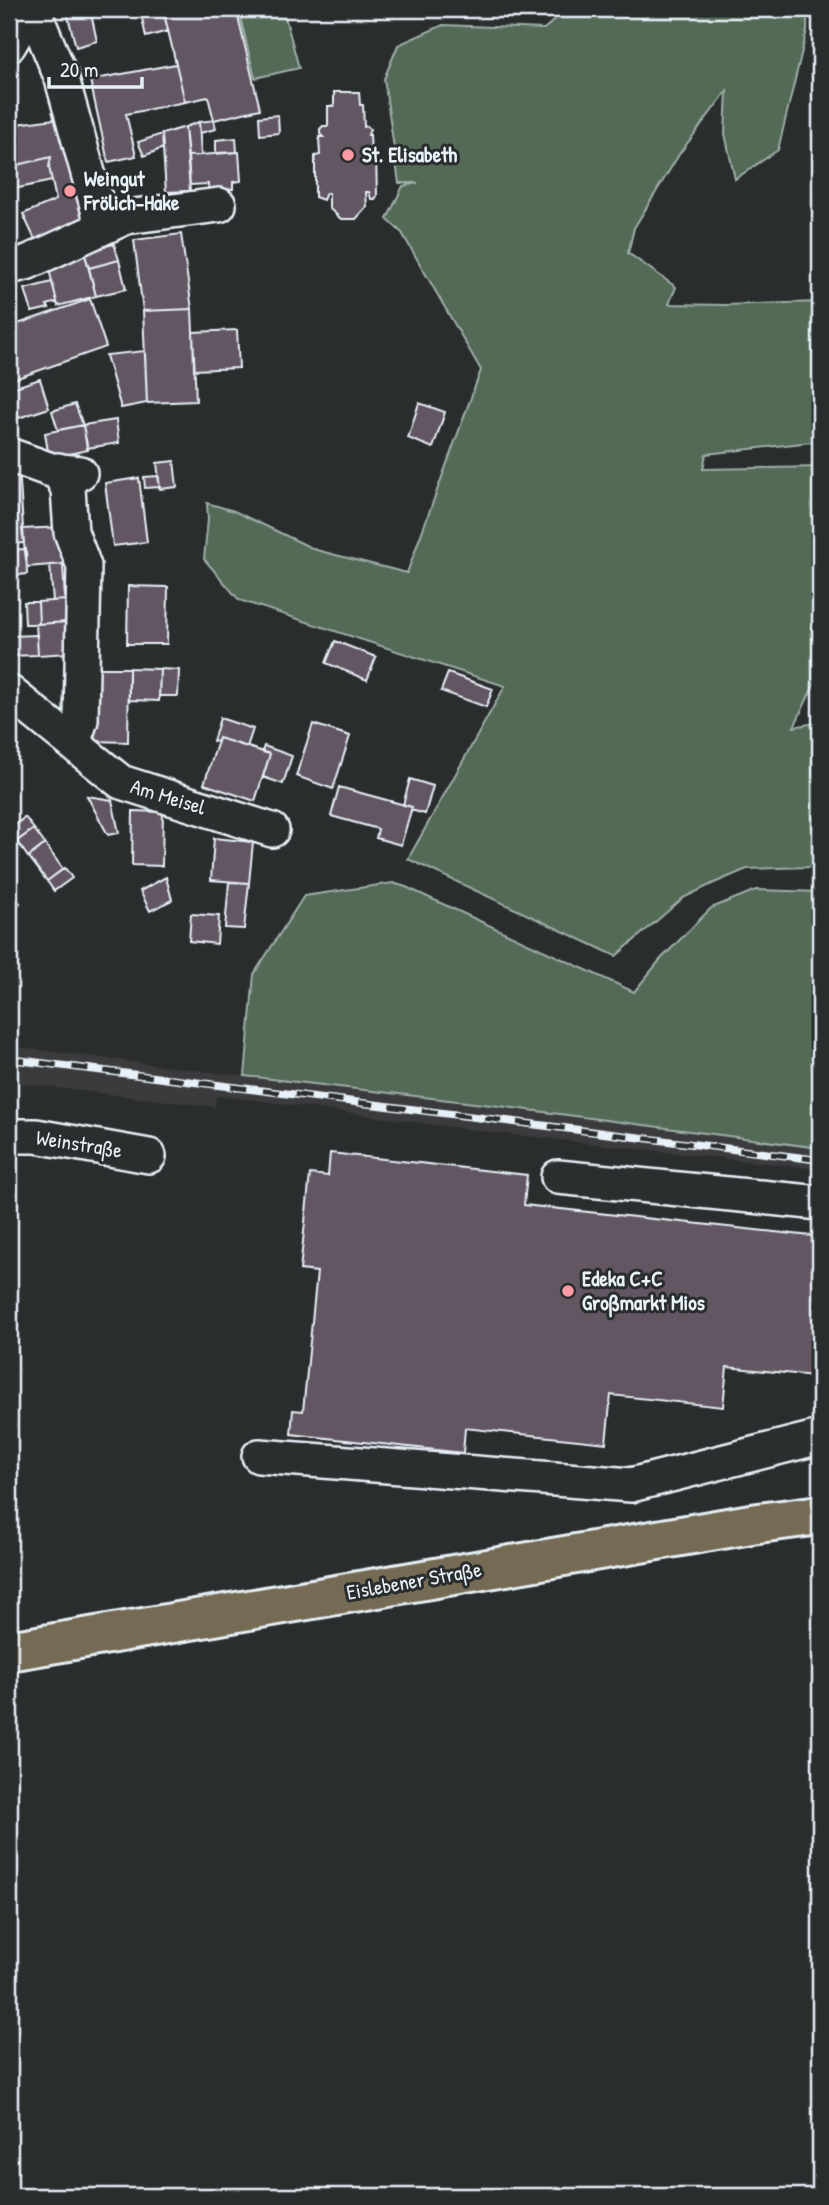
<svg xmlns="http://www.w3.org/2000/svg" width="829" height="2205" font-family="'Patrick Hand',sans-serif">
  <rect width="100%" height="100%" fill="#2a2d2e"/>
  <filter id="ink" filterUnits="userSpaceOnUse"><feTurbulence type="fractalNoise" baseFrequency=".0143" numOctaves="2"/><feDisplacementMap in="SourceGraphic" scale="14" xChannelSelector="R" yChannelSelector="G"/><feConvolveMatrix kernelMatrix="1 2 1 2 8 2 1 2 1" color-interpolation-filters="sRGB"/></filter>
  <g filter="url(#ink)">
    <path fill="#3b3a3e" d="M 9,1046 L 219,1073 L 491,1105 L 820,1148 L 820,1169 L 488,1132 L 247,1099 L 216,1096 L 215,1107 L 9,1082 Z"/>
    <path fill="#536a57" stroke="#9eaea8" stroke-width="2" d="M 238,9 L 283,9 L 299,68 L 255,78 Z
      M 567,9 L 807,9 L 807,30 L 778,150 L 735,179 L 725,134 L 727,91 L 680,153 L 634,228 L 628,253 L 676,287 L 669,304 L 725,305 L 820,302 L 820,441 L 706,454 L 703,469 L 820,467 L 820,672 L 794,727 L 820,722 L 820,871 L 811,867 L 747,869 L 714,883 L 683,898 L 616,956 L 408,859 L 505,686 L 239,600 L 204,559 L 208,519 L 207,503 L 234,511 L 316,550 L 407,573 L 481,370 L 402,233 L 387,219 L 403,186 L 418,183 L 399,183 L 384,79 L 398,45 L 443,25 L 544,29 Z
      M 393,883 L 406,887 L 634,992 L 660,960 L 711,908 L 756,890 L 820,892 L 820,1148 L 491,1105 L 245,1076 L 254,974 L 304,896 Z"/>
    <path fill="#645764" stroke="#e8f1f8" stroke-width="2" d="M 66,9 L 90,9 L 97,41 L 76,47 Z
      M 140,9 L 163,9 L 168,31 L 146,37 Z
      M 163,9 L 236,9 L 260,109 L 214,120 L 208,97 L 185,102 Z
      M 176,64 L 185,102 L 126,114 L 136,156 L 108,162 L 90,80 Z
      M 334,92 L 359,92 L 360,105 L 363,105 L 364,127 L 367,126 L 370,129 L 368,135 L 370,135 L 371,155 L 376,155 L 377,196 L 375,199 L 371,199 L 369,192 L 366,192 L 367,207 L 356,219 L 341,219 L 329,208 L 329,193 L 326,193 L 323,200 L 315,197 L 315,156 L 320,155 L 319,137 L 323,137 L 320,134 L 320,129 L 323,126 L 328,126 L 328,106 L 334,106 Z
      M 278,115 L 279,133 L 260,135 L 259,117 Z
      M 62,118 L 93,221 L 37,244 L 23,214 L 56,200 L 49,167 L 51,157 L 9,167 L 9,125 Z
      M 214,120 L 216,129 L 200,133 L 199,122 Z
      M 199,122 L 201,155 L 188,156 L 185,127 Z
      M 185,127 L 190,191 L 166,192 L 162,134 Z
      M 162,134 L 163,148 L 144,156 L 138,142 Z
      M 236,138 L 237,152 L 216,153 L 216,140 Z
      M 239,152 L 241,181 L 233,182 L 233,189 L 209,191 L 208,184 L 190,185 L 188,156 Z
      M 51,157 L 49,167 L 52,181 L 9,190 L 9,167 Z
      M 181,234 L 192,309 L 143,311 L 134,240 Z
      M 114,244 L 119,260 L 89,268 L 84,251 Z
      M 84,251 L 96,296 L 58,306 L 47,261 Z
      M 119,260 L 126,289 L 96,296 L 89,268 Z
      M 52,282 L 57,302 L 47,305 L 49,308 L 32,312 L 25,289 Z
      M 90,299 L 106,347 L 9,381 L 9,327 Z
      M 192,309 L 196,401 L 147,403 L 143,311 Z
      M 237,330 L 239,368 L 194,370 L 193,332 Z
      M 145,351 L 147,403 L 121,408 L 106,355 Z
      M 40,379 L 49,408 L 9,421 L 9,389 Z
      M 419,403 L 445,412 L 433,448 L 408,438 Z
      M 75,404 L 83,425 L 58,430 L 52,411 Z
      M 116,420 L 119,443 L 87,448 L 83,425 Z
      M 83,425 L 88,450 L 49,458 L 45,433 Z
      M 174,461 L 177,487 L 160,489 L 157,463 Z
      M 9,467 L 19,467 L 24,543 L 9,544 Z
      M 158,476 L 160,487 L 145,488 L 144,477 Z
      M 139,478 L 147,542 L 113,546 L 105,483 Z
      M 62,527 L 64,564 L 27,567 L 22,529 Z
      M 26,549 L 27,574 L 9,576 L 9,550 Z
      M 63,564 L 65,600 L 53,601 L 50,565 Z
      M 128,586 L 168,587 L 167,644 L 127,644 Z
      M 65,600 L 67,622 L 39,624 L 38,602 Z
      M 24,602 L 38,602 L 39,624 L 25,624 Z
      M 67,622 L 69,653 L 38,655 L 36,624 Z
      M 37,635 L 38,655 L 9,656 L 9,636 Z
      M 335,641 L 376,657 L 367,680 L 326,663 Z
      M 93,668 L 129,668 L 128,742 L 91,741 Z
      M 129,668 L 160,669 L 159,701 L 129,700 Z
      M 160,669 L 179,670 L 178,696 L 159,696 Z
      M 448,673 L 493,689 L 486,707 L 441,691 Z
      M 220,718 L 253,729 L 247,747 L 219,738 L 218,742 L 213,741 Z
      M 313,724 L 350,736 L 333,789 L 296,776 Z
      M 219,738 L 270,754 L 255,801 L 204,784 Z
      M 264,746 L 292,756 L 283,784 L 263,777 L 270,754 L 262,752 Z
      M 410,779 L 433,786 L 425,814 L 411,810 L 412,807 L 403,805 Z
      M 339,787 L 412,807 L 401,845 L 376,838 L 378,829 L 331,816 Z
      M 87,796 L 112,800 L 119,833 L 108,835 Z
      M 133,811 L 163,812 L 162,866 L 132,865 Z
      M 25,817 L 34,829 L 17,841 L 9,830 Z
      M 34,829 L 45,844 L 28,857 L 17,841 Z
      M 214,838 L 253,842 L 249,883 L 211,880 Z
      M 45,844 L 63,869 L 47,881 L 29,857 Z
      M 65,868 L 72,878 L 54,891 L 47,881 Z
      M 166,877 L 172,900 L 150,911 L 140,891 Z
      M 229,882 L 249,883 L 244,929 L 225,928 Z
      M 11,893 L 20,903 L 9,914 L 9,895 Z
      M 191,914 L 219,916 L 217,944 L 189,941 Z
      M 330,1153 L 527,1175 L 524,1205 L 820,1237 L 820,1304 L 813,1376 L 727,1367 L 723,1407 L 611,1395 L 606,1443 L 465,1428 L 463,1453 L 291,1434 L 293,1410 L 303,1411 L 317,1272 L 300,1270 L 310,1174 L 328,1176 Z"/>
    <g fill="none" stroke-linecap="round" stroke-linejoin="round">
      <defs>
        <path id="minor" d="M 33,9 L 62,79 L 103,227
          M 9,45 L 30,9
          M 9,267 L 26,263 L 126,217 L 219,205
          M 9,455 L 51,470 L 80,473
          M 58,470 L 68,489 L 71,532 L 84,566 L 81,720 L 73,743
          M 9,692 L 121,782 L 272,830
          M 9,1136 L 36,1136 L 149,1156
          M 558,1177 L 820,1203
          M 259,1456 L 631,1485 L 820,1437"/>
        <path id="major" d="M 9,1651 L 751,1524 L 820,1515"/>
      </defs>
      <use href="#minor" stroke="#e8f1f8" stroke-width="38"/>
      <use href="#major" stroke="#e8f1f8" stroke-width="44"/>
      <use href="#minor" stroke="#2a2d2e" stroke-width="33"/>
      <use href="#major" stroke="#746b52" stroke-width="38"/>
      <defs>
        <path id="rail" d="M 9,1059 L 820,1160"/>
      </defs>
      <use href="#rail" stroke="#e8f1f8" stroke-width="8"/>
      <use href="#rail" stroke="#2a2d2e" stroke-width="5" stroke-dasharray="16" stroke-linecap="butt"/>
    </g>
  </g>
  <g fill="#ff9aa2" stroke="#2a2d2e" stroke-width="2.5">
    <circle cx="348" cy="155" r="7"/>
    <circle cx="70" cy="191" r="7"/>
    <circle cx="568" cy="1291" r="7"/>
  </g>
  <g text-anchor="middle" stroke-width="6" stroke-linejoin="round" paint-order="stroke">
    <g font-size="21" font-weight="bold" fill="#e8f1f8" stroke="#2a2d2e" text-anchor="start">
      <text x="362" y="162">St. Elisabeth</text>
      <text x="84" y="186">Weingut<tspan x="84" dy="24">Frölich-Hake</tspan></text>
      <text x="582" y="1286">Edeka C+C<tspan x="582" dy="24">Großmarkt Mios</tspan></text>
    </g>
    <g font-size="21" fill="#e8f1f8" stroke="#2a2d2e">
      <text transform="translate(168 797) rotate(17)" y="7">Am Meisel</text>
      <text transform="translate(79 1144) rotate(9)" y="7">Weinstraße</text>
      <text transform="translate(414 1581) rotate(-10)" y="7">Eislebener Straße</text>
    </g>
  </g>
  <rect width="829" height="2205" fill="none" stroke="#2a2d2e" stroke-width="35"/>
  <rect x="18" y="18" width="794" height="2170" fill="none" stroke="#e8f1f8" stroke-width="2.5" filter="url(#ink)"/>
  <path d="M49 77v10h93v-10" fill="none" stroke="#e8f1f8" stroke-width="3.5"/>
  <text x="60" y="77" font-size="21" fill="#e8f1f8" stroke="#2a2d2e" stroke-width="5" paint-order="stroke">20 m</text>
</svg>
